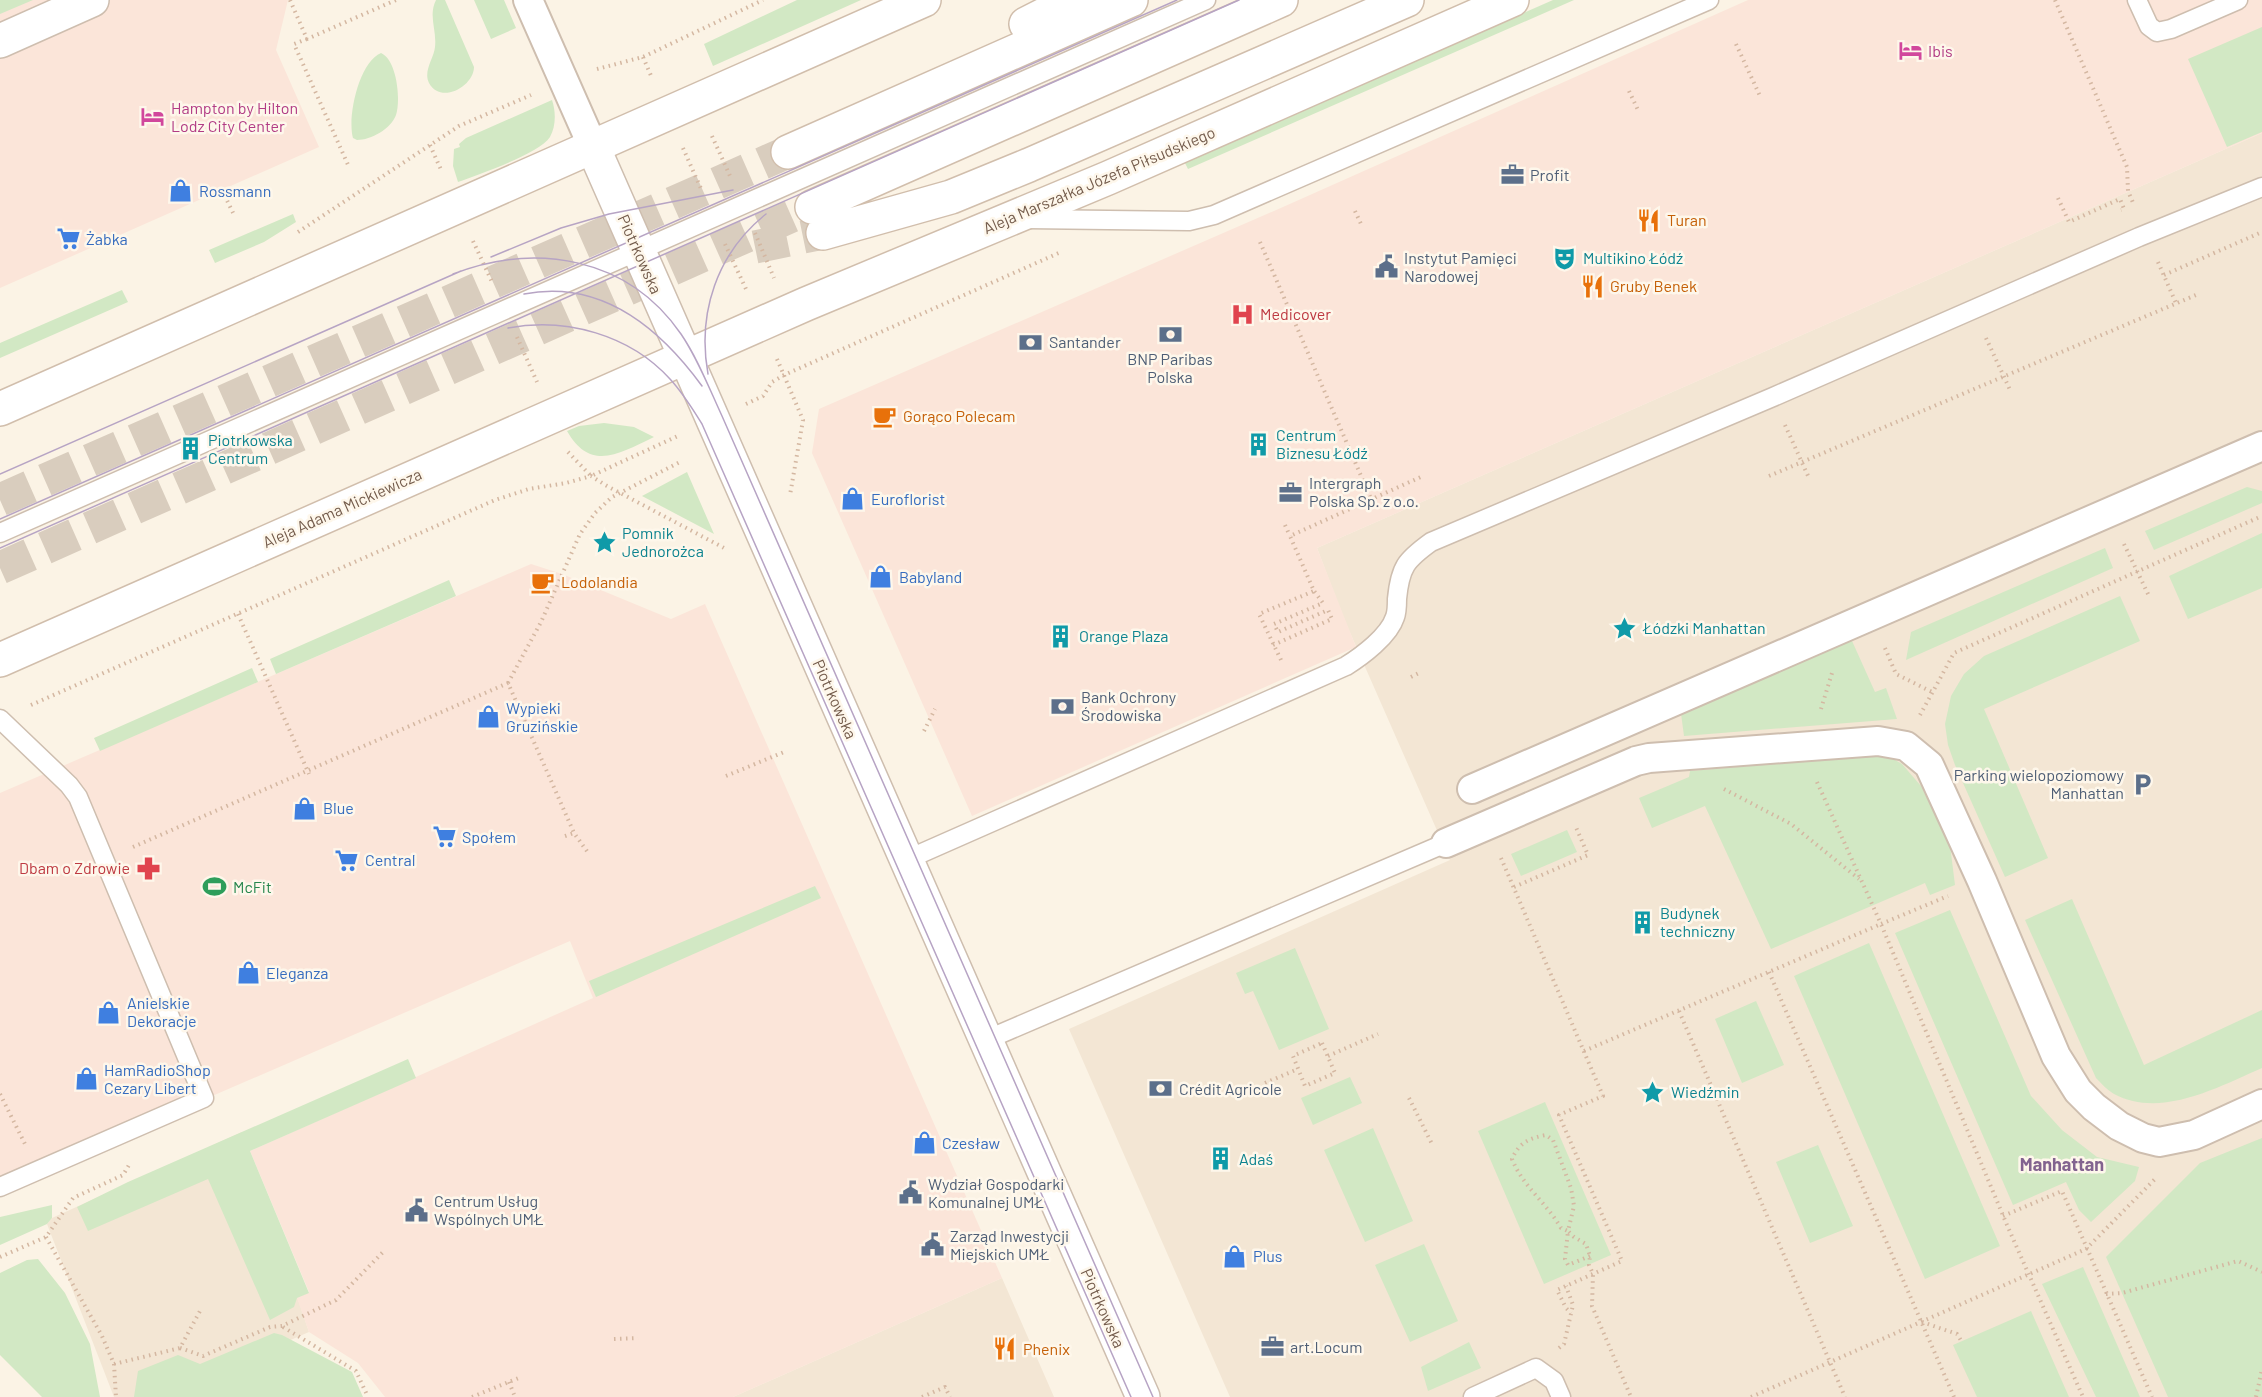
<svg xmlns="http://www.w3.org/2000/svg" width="2262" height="1397" font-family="Barlow,sans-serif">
  <rect width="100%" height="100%" fill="#fbf3e5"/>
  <path fill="#f3e6d4" d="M 2262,133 L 2262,1397 L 1230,1397 L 1069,1029 L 1450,860 L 1344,619 L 1317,548 Z
    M 242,1132 L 309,1332 L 158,1397 L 114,1397 L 47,1224 L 52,1218 Z
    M 1002,1278 L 1054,1397 L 733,1397 Z"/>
  <path fill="#fbe5d9" d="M 0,0 L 288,0 L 276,50 L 319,147 L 0,288 Z
    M 1748,0 L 2262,0 L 2262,133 L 1317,548 L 1356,647 L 972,816 L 812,453 L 819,409 L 1283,207 Z
    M 531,564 L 562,574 L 671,619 L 705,604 L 1002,1278 L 733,1397 L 385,1397 L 358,1363 L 309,1332 L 297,1298 L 309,1292 L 250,1151 L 593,998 L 570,941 L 0,1188 L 0,793 Z"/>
  <path fill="#d2e8c4" d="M 0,0 L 33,0 L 0,14 Z
    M 436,0 L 445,0 L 474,67 C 474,86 441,105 429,83 C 423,71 434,58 435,47 C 437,30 428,16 436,0 Z
    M 474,0 L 504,0 L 516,28 L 491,39 Z
    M 797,0 L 861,0 L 713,66 L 704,44 Z
    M 1553,0 L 1574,0 L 1188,169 L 1185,163 Z
    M 2262,27 L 2262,132 L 2227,147 L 2188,59 Z
    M 381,53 C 397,60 401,100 396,115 C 391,129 371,140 357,140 L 353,138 C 347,117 359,62 381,53 Z
    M 552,100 C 556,112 556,126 550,137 C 539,154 479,174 458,182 L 453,166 L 454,149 L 460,147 L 459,144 L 466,138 Z
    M 293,214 L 296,222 L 264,242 L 215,263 L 209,250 Z
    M 122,290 L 128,302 L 0,358 L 0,343 Z
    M 604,423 L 634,427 L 654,437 C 620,453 591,473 567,431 L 579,426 Z
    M 687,472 L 714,534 L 642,496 Z
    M 2247,487 L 2262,491 L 2262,503 L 2154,550 L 2145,531 Z
    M 2262,533 L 2262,588 L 2188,619 L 2169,576 Z
    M 2105,548 L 2113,568 L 1906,660 L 1911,632 Z
    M 449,580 L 456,596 L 276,674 L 270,659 Z
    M 2120,596 L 2140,641 L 1984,709 L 2048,858 L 2005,877 L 1955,765 L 1948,745 L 1945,724 L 1951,696 L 1964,674 L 1984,656 Z
    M 1848,632 L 1875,692 L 1886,688 L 1897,719 L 1684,736 L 1680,706 Z
    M 252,668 L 258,682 L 100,751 L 94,738 Z
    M 1879,755 L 1890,757 L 1902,764 L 1921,786 L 1950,845 L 1955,885 L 1930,895 L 1925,883 L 1771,949 L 1705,806 L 1652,828 L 1639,798 L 1689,777 L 1690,771 Z
    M 1567,830 L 1577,852 L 1521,876 L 1511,854 Z
    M 815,886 L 821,898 L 596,997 L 589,981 Z
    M 2072,899 L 2144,1065 L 2262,1010 L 2262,1068 C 2218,1087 2161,1119 2114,1094 C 2107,1090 2101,1083 2096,1078 L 2025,920 Z
    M 1950,910 L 2031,1096 L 2062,1130 L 2097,1157 L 2139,1167 L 2135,1181 L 2091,1222 L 2079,1210 L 2066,1182 L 2013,1205 L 1895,933 Z
    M 1869,943 L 2000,1246 L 1925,1279 L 1794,976 Z
    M 1295,948 L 1329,1029 L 1279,1050 L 1253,991 L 1245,994 L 1236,973 Z
    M 1756,1001 L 1784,1065 L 1742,1083 L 1715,1019 Z
    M 408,1059 L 416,1078 L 250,1151 L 309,1293 L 297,1298 L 294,1307 L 270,1320 L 208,1179 L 88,1231 L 77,1207 L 128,1182 Z
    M 1350,1077 L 1362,1103 L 1313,1125 L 1301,1098 Z
    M 1545,1102 L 1611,1255 L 1544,1284 L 1478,1131 Z
    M 1373,1128 L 1413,1221 L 1365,1242 L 1324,1150 Z
    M 2262,1138 L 2262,1397 L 2168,1397 L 2106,1257 L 2200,1163 Z
    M 1818,1145 L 1853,1226 L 1810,1243 L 1776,1162 Z
    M 52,1205 L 52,1218 L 47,1224 L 0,1245 L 0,1217 Z
    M 1424,1244 L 1458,1321 L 1410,1342 L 1375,1265 Z
    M 38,1259 L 65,1293 L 90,1344 L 100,1397 L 42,1397 L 0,1355 L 0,1273 L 27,1260 Z
    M 2083,1267 L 2140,1397 L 2096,1397 L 2042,1284 Z
    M 2031,1311 L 2069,1397 L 1977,1397 L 1953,1345 Z
    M 274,1333 L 282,1335 L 352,1372 L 363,1397 L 134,1397 L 138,1371 L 178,1355 L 200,1364 Z
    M 1469,1342 L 1481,1368 L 1428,1391 L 1421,1367 Z"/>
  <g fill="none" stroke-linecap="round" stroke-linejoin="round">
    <path stroke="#d9cdbe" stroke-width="33" stroke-dasharray="33 16" stroke-linecap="butt" d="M 755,247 L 823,233
      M 0,500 L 788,152
      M 0,568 L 812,207"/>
    <defs>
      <path id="service" d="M 2137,0 L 2149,26 L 2157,32 L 2171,29 L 2238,0
        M 1027,219 L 1189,221 L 1214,215 L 1709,0
        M 0,533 L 1206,0
        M 0,719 L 69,785 L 78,797 L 204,1098 L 0,1187
        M 906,860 L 1346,666 C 1362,656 1389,636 1395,617 C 1397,612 1397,604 1397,599 C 1400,567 1406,560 1431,542 L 1773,397 L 2139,237 L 2262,187
        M 986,1040 L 1446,843
        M 1473,1397 L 1536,1368 L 1554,1381 L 1561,1397"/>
      <path id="pedestrian" d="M 528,0 L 593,147
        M 1472,789 L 2262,446
        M 1446,843 L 1636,761 L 1649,758 L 1878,741 L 1906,746 L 1929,765 L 1982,881 L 2056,1056 L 2078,1091 L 2094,1107 L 2119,1126 L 2143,1138 L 2159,1142 L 2194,1135 L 2262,1104"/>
      <path id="minor" d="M 0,41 L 92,0"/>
      <path id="tertiary" d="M 593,147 L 1143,1397"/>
      <path id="secondary" d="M 1026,24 L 1073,0
        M 788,152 L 1131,0
        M 812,207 L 1281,0
        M 823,233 L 951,197 L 1029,165 L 1407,0
        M 0,409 L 924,0
        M 0,660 L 806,304 L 1108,178 L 1512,0"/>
    </defs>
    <use href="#service" stroke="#cebeaf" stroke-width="21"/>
    <use href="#pedestrian" stroke="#cebeaf" stroke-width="32"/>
    <use href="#minor" stroke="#cebeaf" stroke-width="36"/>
    <use href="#tertiary" stroke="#cebeaf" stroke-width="36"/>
    <use href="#secondary" stroke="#d1beac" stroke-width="36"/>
    <path stroke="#d4b7a1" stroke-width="4" stroke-dasharray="1.5 4.5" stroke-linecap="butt" d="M 290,0 L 307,39 L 396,0
      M 2055,0 L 2127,167 L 2128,191 L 2134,205
      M 307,39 L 294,44 L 349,167
      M 1736,44 L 1760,96
      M 643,57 L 652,78
      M 597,69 L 643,57 L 763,0
      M 1629,91 L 1638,110
      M 712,136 L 730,176
      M 430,145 L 442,172
      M 683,148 L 702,191
      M 222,190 L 235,217
      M 2058,198 L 2069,222 L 2120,199 L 2124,209 L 2121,210
      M 1355,211 L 1361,224
      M 298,232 L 459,126 L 531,95
      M 755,233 L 774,278
      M 473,241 L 493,284
      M 1260,242 L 1371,499
      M 725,244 L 746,289
      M 2158,262 L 2176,303
      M 2164,275 L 2262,232
      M 517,337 L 537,382
      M 1986,338 L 2011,392
      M 777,359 L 803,420 L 790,495
      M 746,404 L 763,396 L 772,382 L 784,375 L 1061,252
      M 1785,425 L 1809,478
      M 568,452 L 591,476 L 680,435
      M 1769,476 L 2196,295
      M 1285,525 L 1290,536
      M 2124,544 L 2149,596
      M 238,614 L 309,774
      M 1273,645 L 1332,619 L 1328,610 L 1278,632 L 1274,624 L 1323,603 L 1314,591
      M 1885,648 L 1896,674 L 1932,692
      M 1281,660 L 1259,614 L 1314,591 L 1290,536 L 1423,476
      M 1411,677 L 1421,672
      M 508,683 L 541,622 L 580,534 L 595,513 L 612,497 L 680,462
      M 31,705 L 495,500 L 529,489 L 566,483 L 591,476 L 607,486 L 726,549
      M 1821,709 L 1832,673
      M 1920,715 L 1954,653 L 2262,516
      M 924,731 L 935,709
      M 726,776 L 784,752
      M 1817,782 L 1881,924 L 1948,896
      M 1724,789 L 1791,824 L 1859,879
      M 565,836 L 574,833
      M 133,847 L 508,683 L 574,833 L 589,854
      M 1501,858 L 1603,1096 L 1559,1115 L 1622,1261 L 1557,1290 L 1566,1308 L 1571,1313
      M 1514,887 L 1588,855 L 1575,825
      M 1769,972 L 1954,1397
      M 1679,1011 L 1845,1397
      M 1322,1043 L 1335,1073 L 1305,1086 L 1293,1056 Z
      M 1584,1051 L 1881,924 L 2007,1225 L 2083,1397
      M 1328,1056 L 1378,1034
      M 1265,1083 L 1298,1069
      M 0,1094 L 25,1144
      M 1409,1098 L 1433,1146
      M 2003,1216 L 2062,1191 L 2152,1397
      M 46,1237 L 102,1336 L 114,1364 L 116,1397
      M 1590,1256 L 1568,1265 L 1565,1259 L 1568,1231 L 1561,1228 C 1546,1202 1523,1187 1512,1159 C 1519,1143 1529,1138 1546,1135 L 1553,1140 L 1571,1188 L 1574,1206 L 1568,1231 L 1574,1237 L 1586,1244 L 1590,1256 L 1589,1265 L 1593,1274 L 1592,1306 L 1631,1397
      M 0,1257 L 46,1237 L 73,1198 L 123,1175 L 129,1165
      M 2106,1294 L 2122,1293 L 2238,1261 L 2262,1272
      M 1922,1322 L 1957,1334 L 1962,1342
      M 283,1327 L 356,1371 L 368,1397
      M 614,1339 L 638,1338
      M 180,1348 L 203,1356 L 270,1327 L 282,1326 L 336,1300 L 385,1250
      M 1559,1348 L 1564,1344 L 1573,1305 L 1566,1286
      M 114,1364 L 180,1348 L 200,1311
      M 509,1382 L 515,1397
      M 472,1397 L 521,1377
      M 922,1397 L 945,1387 L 950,1397
      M 1751,1397 L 2086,1249 L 2156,1178
      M 2256,1397 L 2262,1369"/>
    <use href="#service" stroke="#fff" stroke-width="18"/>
    <use href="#pedestrian" stroke="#fff" stroke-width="28"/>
    <use href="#minor" stroke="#fff" stroke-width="33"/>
    <use href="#tertiary" stroke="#fff" stroke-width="33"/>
    <use href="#secondary" stroke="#fff" stroke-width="33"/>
    <path stroke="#b7a4c4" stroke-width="1.5" d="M 491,257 L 561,228 L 609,214 L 733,190
      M 453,274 C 536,242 628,257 681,334 C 698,359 709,388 722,416 L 1153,1397
      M 524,294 C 601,279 659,327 702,386
      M 508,328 C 566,317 630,335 670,379 C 683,393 692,408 702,424 L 1131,1397
      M 708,374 C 697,313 717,253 766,214
      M 0,474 L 461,271
      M 0,519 L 1177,0
      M 0,548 L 1239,0"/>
  </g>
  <defs>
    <symbol id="hotel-bare" viewBox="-9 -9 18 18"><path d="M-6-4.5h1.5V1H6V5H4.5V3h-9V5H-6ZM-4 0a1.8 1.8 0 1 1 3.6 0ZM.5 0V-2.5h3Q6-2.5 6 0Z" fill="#d1479c" stroke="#fef7eb" stroke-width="2.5" paint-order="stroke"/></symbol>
    <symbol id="office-bare" viewBox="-9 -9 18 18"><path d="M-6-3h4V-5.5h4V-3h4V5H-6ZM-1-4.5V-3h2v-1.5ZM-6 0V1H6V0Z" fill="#5c6f8a" stroke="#fef7eb" stroke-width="2.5" paint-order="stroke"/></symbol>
    <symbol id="shop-bare" viewBox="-9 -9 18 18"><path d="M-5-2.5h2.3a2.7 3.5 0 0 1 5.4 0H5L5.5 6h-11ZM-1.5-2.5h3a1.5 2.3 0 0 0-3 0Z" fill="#3f7fe0" stroke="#fef7eb" stroke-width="2.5" paint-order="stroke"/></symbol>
    <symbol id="restaurant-bare" viewBox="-9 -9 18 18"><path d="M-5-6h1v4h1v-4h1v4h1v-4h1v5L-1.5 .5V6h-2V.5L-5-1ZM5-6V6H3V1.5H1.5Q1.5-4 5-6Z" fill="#e8710a" stroke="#fef7eb" stroke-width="2.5" paint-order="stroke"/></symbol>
    <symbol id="supermarket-bare" viewBox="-9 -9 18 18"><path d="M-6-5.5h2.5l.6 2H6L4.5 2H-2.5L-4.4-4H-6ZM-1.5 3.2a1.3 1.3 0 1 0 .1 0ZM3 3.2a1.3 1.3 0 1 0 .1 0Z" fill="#3f7fe0" stroke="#fef7eb" stroke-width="2.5" paint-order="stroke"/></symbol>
    <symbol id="theatre-bare" viewBox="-9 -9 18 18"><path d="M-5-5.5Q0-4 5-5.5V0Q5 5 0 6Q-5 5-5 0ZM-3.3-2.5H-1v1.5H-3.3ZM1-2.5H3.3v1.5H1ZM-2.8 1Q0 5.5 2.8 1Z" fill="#0f9aa8" stroke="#fef7eb" stroke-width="2.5" paint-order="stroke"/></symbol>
    <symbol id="civic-bare" viewBox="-9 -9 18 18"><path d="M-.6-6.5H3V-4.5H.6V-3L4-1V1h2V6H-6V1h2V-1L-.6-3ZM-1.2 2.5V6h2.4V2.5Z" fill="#5c6f8a" stroke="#fef7eb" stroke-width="2.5" paint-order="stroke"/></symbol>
    <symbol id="hospital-bare" viewBox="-9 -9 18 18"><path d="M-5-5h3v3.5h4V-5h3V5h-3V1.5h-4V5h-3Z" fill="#e0444e" stroke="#fef7eb" stroke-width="2.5" paint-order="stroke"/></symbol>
    <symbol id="bank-bare" viewBox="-9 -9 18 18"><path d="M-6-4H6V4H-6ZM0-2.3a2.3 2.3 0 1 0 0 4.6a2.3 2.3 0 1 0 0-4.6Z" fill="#5c6f8a" stroke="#fef7eb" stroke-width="2.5" paint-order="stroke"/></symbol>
    <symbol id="cafe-bare" viewBox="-9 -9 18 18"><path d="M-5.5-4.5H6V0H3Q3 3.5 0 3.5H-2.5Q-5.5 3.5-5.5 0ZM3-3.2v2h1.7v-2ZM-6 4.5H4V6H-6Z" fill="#e8710a" stroke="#fef7eb" stroke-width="2.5" paint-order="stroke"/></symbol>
    <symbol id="building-bare" viewBox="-9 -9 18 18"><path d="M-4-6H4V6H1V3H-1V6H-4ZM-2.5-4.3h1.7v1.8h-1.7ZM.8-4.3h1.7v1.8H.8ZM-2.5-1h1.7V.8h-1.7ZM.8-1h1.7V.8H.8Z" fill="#0f9aa8" stroke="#fef7eb" stroke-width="2.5" paint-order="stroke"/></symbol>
    <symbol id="sight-bare" viewBox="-9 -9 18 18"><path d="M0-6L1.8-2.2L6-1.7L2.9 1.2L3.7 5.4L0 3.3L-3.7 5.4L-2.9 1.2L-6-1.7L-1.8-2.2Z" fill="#0f9aa8" stroke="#fef7eb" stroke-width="2.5" paint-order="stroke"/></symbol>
    <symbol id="parking-bare" viewBox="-9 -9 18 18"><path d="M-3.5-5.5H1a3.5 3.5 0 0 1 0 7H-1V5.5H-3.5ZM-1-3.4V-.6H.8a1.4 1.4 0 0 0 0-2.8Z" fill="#5c6f8a" stroke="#fef7eb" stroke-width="2.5" paint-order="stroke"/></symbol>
    <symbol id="pharmacy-bare" viewBox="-9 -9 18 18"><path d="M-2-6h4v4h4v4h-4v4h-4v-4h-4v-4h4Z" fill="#e0444e" stroke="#fef7eb" stroke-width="2.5" paint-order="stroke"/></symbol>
    <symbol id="stadium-bare" viewBox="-9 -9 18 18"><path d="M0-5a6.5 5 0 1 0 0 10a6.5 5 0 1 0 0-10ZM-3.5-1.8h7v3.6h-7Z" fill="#2e9e5b" stroke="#fef7eb" stroke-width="2.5" paint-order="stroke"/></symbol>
  </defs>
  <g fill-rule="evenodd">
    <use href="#hotel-bare" x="1894" y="34" width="33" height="33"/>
    <use href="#hotel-bare" x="136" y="100" width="33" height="33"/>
    <use href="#office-bare" x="1496" y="158" width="33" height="33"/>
    <use href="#shop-bare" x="164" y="174" width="33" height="33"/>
    <use href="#restaurant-bare" x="1632" y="204" width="33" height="33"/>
    <use href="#supermarket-bare" x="52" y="222" width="33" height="33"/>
    <use href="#theatre-bare" x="1548" y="242" width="33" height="33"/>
    <use href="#civic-bare" x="1370" y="250" width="33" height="33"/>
    <use href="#restaurant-bare" x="1576" y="270" width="33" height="33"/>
    <use href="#hospital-bare" x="1226" y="298" width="33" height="33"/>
    <use href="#bank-bare" x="1154" y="318" width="33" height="33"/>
    <use href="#bank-bare" x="1014" y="326" width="33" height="33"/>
    <use href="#cafe-bare" x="868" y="400" width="33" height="33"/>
    <use href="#building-bare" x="1242" y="428" width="33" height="33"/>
    <use href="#building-bare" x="174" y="432" width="33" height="33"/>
    <use href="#office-bare" x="1274" y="476" width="33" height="33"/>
    <use href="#shop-bare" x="836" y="482" width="33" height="33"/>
    <use href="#sight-bare" x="588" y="526" width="33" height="33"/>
    <use href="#shop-bare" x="864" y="560" width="33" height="33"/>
    <use href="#cafe-bare" x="526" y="566" width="33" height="33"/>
    <use href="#sight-bare" x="1608" y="612" width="33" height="33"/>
    <use href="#building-bare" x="1044" y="620" width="33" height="33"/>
    <use href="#bank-bare" x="1046" y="690" width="33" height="33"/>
    <use href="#shop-bare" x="472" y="700" width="33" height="33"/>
    <use href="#parking-bare" x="2126" y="768" width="33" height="33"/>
    <use href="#shop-bare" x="288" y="792" width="33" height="33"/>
    <use href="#supermarket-bare" x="428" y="820" width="33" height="33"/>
    <use href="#supermarket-bare" x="330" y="844" width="33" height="33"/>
    <use href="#pharmacy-bare" x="132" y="852" width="33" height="33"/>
    <use href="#stadium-bare" x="198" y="870" width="33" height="33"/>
    <use href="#building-bare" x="1626" y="906" width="33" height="33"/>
    <use href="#shop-bare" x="232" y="956" width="33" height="33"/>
    <use href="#shop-bare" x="92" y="996" width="33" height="33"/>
    <use href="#shop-bare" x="70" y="1062" width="33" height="33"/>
    <use href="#bank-bare" x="1144" y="1072" width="33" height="33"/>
    <use href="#sight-bare" x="1636" y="1076" width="33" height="33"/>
    <use href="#shop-bare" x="908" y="1126" width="33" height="33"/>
    <use href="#building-bare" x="1204" y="1142" width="33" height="33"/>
    <use href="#civic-bare" x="894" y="1176" width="33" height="33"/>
    <use href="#civic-bare" x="400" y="1194" width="33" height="33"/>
    <use href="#civic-bare" x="916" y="1228" width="33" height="33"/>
    <use href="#shop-bare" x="1218" y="1240" width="33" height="33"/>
    <use href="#office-bare" x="1256" y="1330" width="33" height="33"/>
    <use href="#restaurant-bare" x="988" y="1332" width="33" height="33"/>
  </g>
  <g text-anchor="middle" stroke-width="5" stroke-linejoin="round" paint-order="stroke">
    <g font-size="16" fill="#b23c85" stroke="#fef7eb" text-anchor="start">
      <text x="1928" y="57">Ibis</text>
      <text x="171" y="114">Hampton by Hilton<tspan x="171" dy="18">Lodz City Center</tspan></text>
    </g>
    <g font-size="16" fill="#4e5e75" stroke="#fef7eb" text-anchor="start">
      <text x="1530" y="181">Profit</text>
      <text x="1404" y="264">Instytut Pamięci<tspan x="1404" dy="18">Narodowej</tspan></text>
      <text x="1049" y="348">Santander</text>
      <text x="1170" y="365" text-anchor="middle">BNP Paribas<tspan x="1170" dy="18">Polska</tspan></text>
      <text x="1309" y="489">Intergraph<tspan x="1309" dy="18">Polska Sp. z o.o.</tspan></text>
      <text x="1081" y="703">Bank Ochrony<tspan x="1081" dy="18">Środowiska</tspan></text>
      <text x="2124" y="781" text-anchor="end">Parking wielopoziomowy<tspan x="2124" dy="18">Manhattan</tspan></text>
      <text x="1179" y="1095">Crédit Agricole</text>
      <text x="928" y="1190">Wydział Gospodarki<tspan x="928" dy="18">Komunalnej UMŁ</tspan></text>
      <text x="434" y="1207">Centrum Usług<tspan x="434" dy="18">Wspólnych UMŁ</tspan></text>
      <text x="950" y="1242">Zarząd Inwestycji<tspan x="950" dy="18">Miejskich UMŁ</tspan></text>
      <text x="1290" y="1353">art.Locum</text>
    </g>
    <g font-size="16" fill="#735b4b" stroke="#fef7eb">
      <text transform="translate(1099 180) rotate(-23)" y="6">Aleja Marszałka Józefa Piłsudskiego</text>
      <text transform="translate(640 254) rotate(66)" y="6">Piotrkowska</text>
      <text transform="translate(342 508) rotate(-24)" y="6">Aleja Adama Mickiewicza</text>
      <text transform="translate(835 699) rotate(66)" y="6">Piotrkowska</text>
      <text transform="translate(1103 1308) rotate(66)" y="6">Piotrkowska</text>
    </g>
    <g font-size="16" fill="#366cbe" stroke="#fef7eb" text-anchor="start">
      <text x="199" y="197">Rossmann</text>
      <text x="86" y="245">Żabka</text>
      <text x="871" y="505">Euroflorist</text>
      <text x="899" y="583">Babyland</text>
      <text x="506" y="714">Wypieki<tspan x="506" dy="18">Gruzińskie</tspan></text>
      <text x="323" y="814">Blue</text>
      <text x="462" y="843">Społem</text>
      <text x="365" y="866">Central</text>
      <text x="266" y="979">Eleganza</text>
      <text x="127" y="1009">Anielskie<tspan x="127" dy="18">Dekoracje</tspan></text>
      <text x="104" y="1076">HamRadioShop<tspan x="104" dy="18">Cezary Libert</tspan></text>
      <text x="942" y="1149">Czesław</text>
      <text x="1253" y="1262">Plus</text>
    </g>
    <g font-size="16" fill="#c56008" stroke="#fef7eb" text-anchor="start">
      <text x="1667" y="226">Turan</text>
      <text x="1610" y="292">Gruby Benek</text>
      <text x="903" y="422">Gorąco Polecam</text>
      <text x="561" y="588">Lodolandia</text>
      <text x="1023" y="1355">Phenix</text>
    </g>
    <g font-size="16" fill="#0d838f" stroke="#fef7eb" text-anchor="start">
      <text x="1583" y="264">Multikino Łódź</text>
      <text x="1276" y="441">Centrum<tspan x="1276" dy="18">Biznesu Łódź</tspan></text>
      <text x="208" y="446">Piotrkowska<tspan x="208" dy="18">Centrum</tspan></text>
      <text x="622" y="539">Pomnik<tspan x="622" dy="18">Jednorożca</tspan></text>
      <text x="1643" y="634">Łódzki Manhattan</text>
      <text x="1079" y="642">Orange Plaza</text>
      <text x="1660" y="919">Budynek<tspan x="1660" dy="18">techniczny</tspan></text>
      <text x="1671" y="1098">Wiedźmin</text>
      <text x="1239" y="1165">Adaś</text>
    </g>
    <g font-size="16" fill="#be3a42" stroke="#fef7eb" text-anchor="start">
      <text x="1260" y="320">Medicover</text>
      <text x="130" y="874" text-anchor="end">Dbam o Zdrowie</text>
    </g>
    <g font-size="16" fill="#27864d" stroke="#fef7eb" text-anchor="start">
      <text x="233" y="893">McFit</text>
    </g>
    <g font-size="18" font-weight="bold" fill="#82638f" stroke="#fef7eb">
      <text x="2062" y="1171">Manhattan</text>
    </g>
  </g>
</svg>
